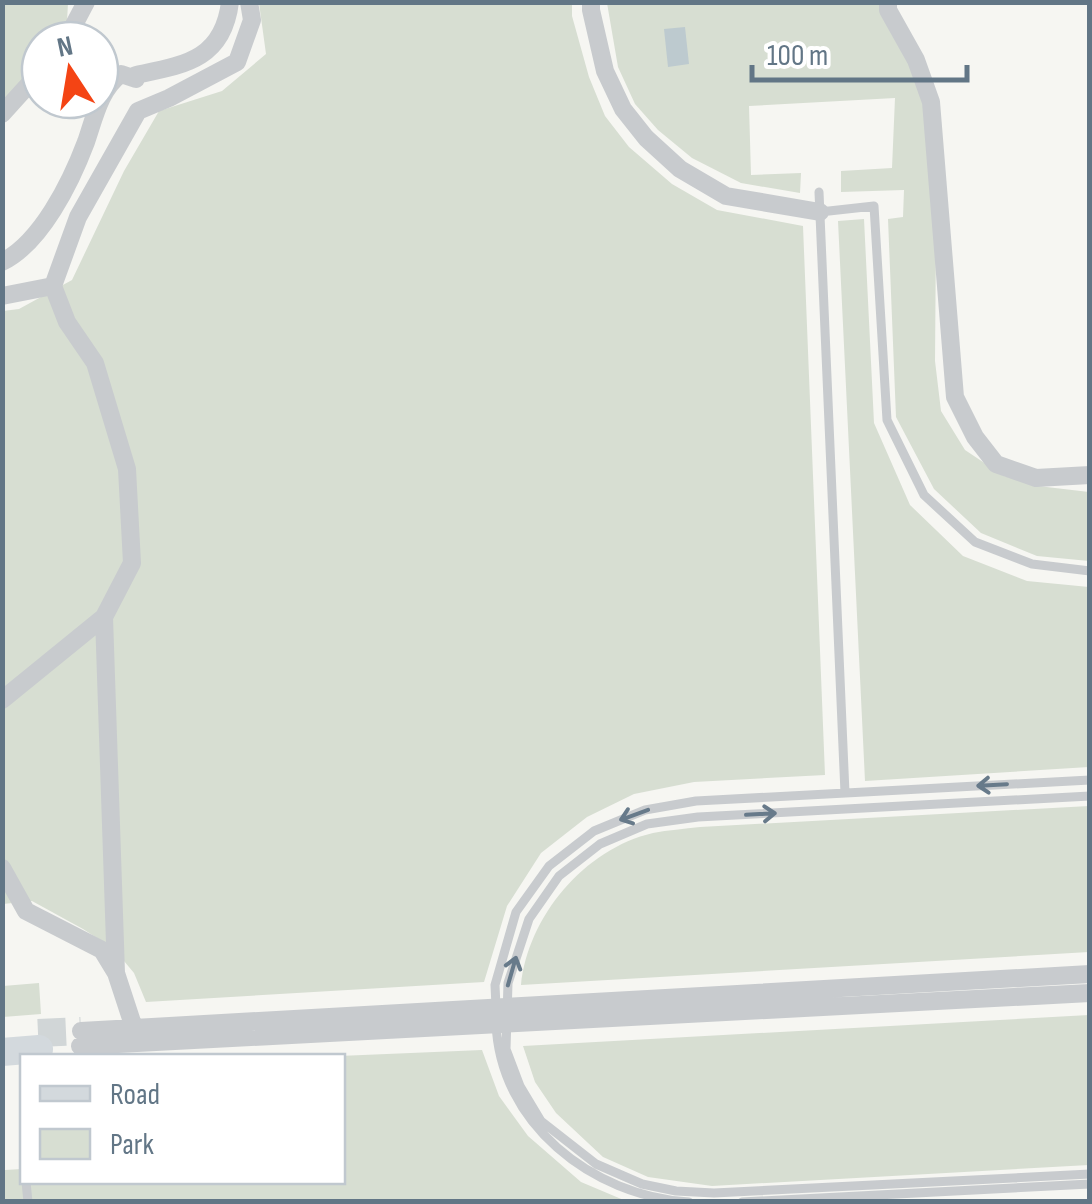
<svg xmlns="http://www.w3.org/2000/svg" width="1092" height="1204" font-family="'Sofia Sans Condensed',sans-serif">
  <rect width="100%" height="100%" fill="#f6f6f2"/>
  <path fill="#d7ded2" d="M 3,3 L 68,3 L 66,40 L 40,40 L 40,91 L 3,110 Z
    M 259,3 L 572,3 L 572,16 L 589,77 L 605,116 L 629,147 L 672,184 L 717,210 L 803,226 L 825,775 L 694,782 L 634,794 L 587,817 L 541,853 L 507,906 L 484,982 L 146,1002 L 134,973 L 114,949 L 83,929 L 32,901 L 3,904 L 3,311 L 19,309 L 72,280 L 124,171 L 159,111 L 222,91 L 266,54 Z
    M 607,3 L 893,3 L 933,82 L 937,108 L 935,361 L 941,411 L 965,450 L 1004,476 L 1038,486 L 1089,492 L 1089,561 L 1037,556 L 981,533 L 934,489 L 896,417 L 888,219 L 903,217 L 904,190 L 841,192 L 841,171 L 892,168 L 895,98 L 749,106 L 751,175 L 801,173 L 800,193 L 741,183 L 692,158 L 658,130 L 635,104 L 618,67 Z
    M 864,219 L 874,423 L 910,505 L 963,556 L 1027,581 L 1089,587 L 1089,767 L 865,781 L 838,221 Z
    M 1089,806 L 1089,952 L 521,985 C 528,917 584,849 653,833 C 668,830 684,829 700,827 Z
    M 39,983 L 41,1014 L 3,1017 L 3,986 Z
    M 1089,1015 L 1089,1165 L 712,1186 L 648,1177 L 603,1157 L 556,1113 L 535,1082 L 523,1046 Z
    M 482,1050 L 499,1096 L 528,1136 L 581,1182 L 626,1201 L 3,1201 L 2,1144 L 5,1170 L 22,1169 L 22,1182 L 342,1182 L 342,1056 L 339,1056 Z"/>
  <path fill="#bdcacf" d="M 685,27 L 689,64 L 668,67 L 664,29 Z"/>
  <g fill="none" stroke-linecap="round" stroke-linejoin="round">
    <path stroke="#d1d6d7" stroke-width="28" stroke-dasharray="28 14" stroke-linecap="butt" d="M 38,1033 L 81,1031"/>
    <path stroke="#c8cbce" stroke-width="9" d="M 819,192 L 845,793
      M 820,212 L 874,206 L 887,420 L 924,495 L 975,542 L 1032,564 L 1090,571
      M 1090,796 L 698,817 L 647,824 L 600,844 L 559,876 L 529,919 L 508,983 L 506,1049 L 520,1086 L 541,1121 L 596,1164 L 642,1184 L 676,1191 L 714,1193 L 1090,1174
      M 496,1007 L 495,985 L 516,912 L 549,866 L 594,831 L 645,810 L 696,801 L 1090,780
      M 496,1022 C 499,1123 592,1196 689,1202
      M 26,1182 L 28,1202
      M 742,1202 L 1090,1184"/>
    <path stroke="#c8cbce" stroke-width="18" d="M 591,2 L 591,10 L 605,71 L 623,109 L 646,138 L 680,169 L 726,196 L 820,212
      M 888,2 L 888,10 L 916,60 L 931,102 L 955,397 L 975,437 L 996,464 L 1036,478 L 1090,475
      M 66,40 L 86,2
      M 2,114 L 40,72
      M 2,262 C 41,243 71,182 86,142 C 94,119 100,89 121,74 L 136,79 L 136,75 C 184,65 223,60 230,2
      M 2,296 L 53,286 L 78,217 L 138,111 L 169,98 L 237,62 L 252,20 L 249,2
      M 104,617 L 116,973
      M 2,700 L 104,617 L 132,563 L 127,469 L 95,363 L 67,322 L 53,286
      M 2,868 L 26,911 L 102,950 L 116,973 L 137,1037
      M 81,1031 L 1090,974
      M 80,1046 L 1090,993"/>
    <path stroke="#d3d9dd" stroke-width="28" d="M 2,1052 L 39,1049"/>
  </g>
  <defs><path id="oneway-shaft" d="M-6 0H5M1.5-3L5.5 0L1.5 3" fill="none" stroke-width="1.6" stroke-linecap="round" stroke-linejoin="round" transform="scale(2.5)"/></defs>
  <g stroke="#677a8a">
    <use href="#oneway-shaft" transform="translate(992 785) rotate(177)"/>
    <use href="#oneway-shaft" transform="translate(761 814) rotate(-3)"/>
    <use href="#oneway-shaft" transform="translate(634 815) rotate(160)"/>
    <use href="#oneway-shaft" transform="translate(512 971) rotate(-74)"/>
  </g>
  <rect width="1092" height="1204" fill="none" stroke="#627686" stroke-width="10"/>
  <rect x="20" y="1054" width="325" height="130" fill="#ffffff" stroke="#c0c8cf" stroke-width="2.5"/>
  <rect x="40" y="1086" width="50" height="15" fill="#d3d9dd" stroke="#c0c8cf" stroke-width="2.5"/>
  <text x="110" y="1104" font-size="30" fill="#627686">Road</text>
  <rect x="40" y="1129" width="50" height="30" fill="#d7ded2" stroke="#c0c8cf" stroke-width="2.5"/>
  <text x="110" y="1154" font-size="30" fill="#627686">Park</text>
  <g transform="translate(70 70) rotate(348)"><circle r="48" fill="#ffffff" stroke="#c0c8cf" stroke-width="2.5"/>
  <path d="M0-8L18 38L0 25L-18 38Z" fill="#f44414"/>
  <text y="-15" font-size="28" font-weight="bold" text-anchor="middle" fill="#627686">N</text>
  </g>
  <path d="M752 65v15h215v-15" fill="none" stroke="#627686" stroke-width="5"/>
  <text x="767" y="65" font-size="30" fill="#627686" stroke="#ffffff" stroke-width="8" paint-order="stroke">100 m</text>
</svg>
